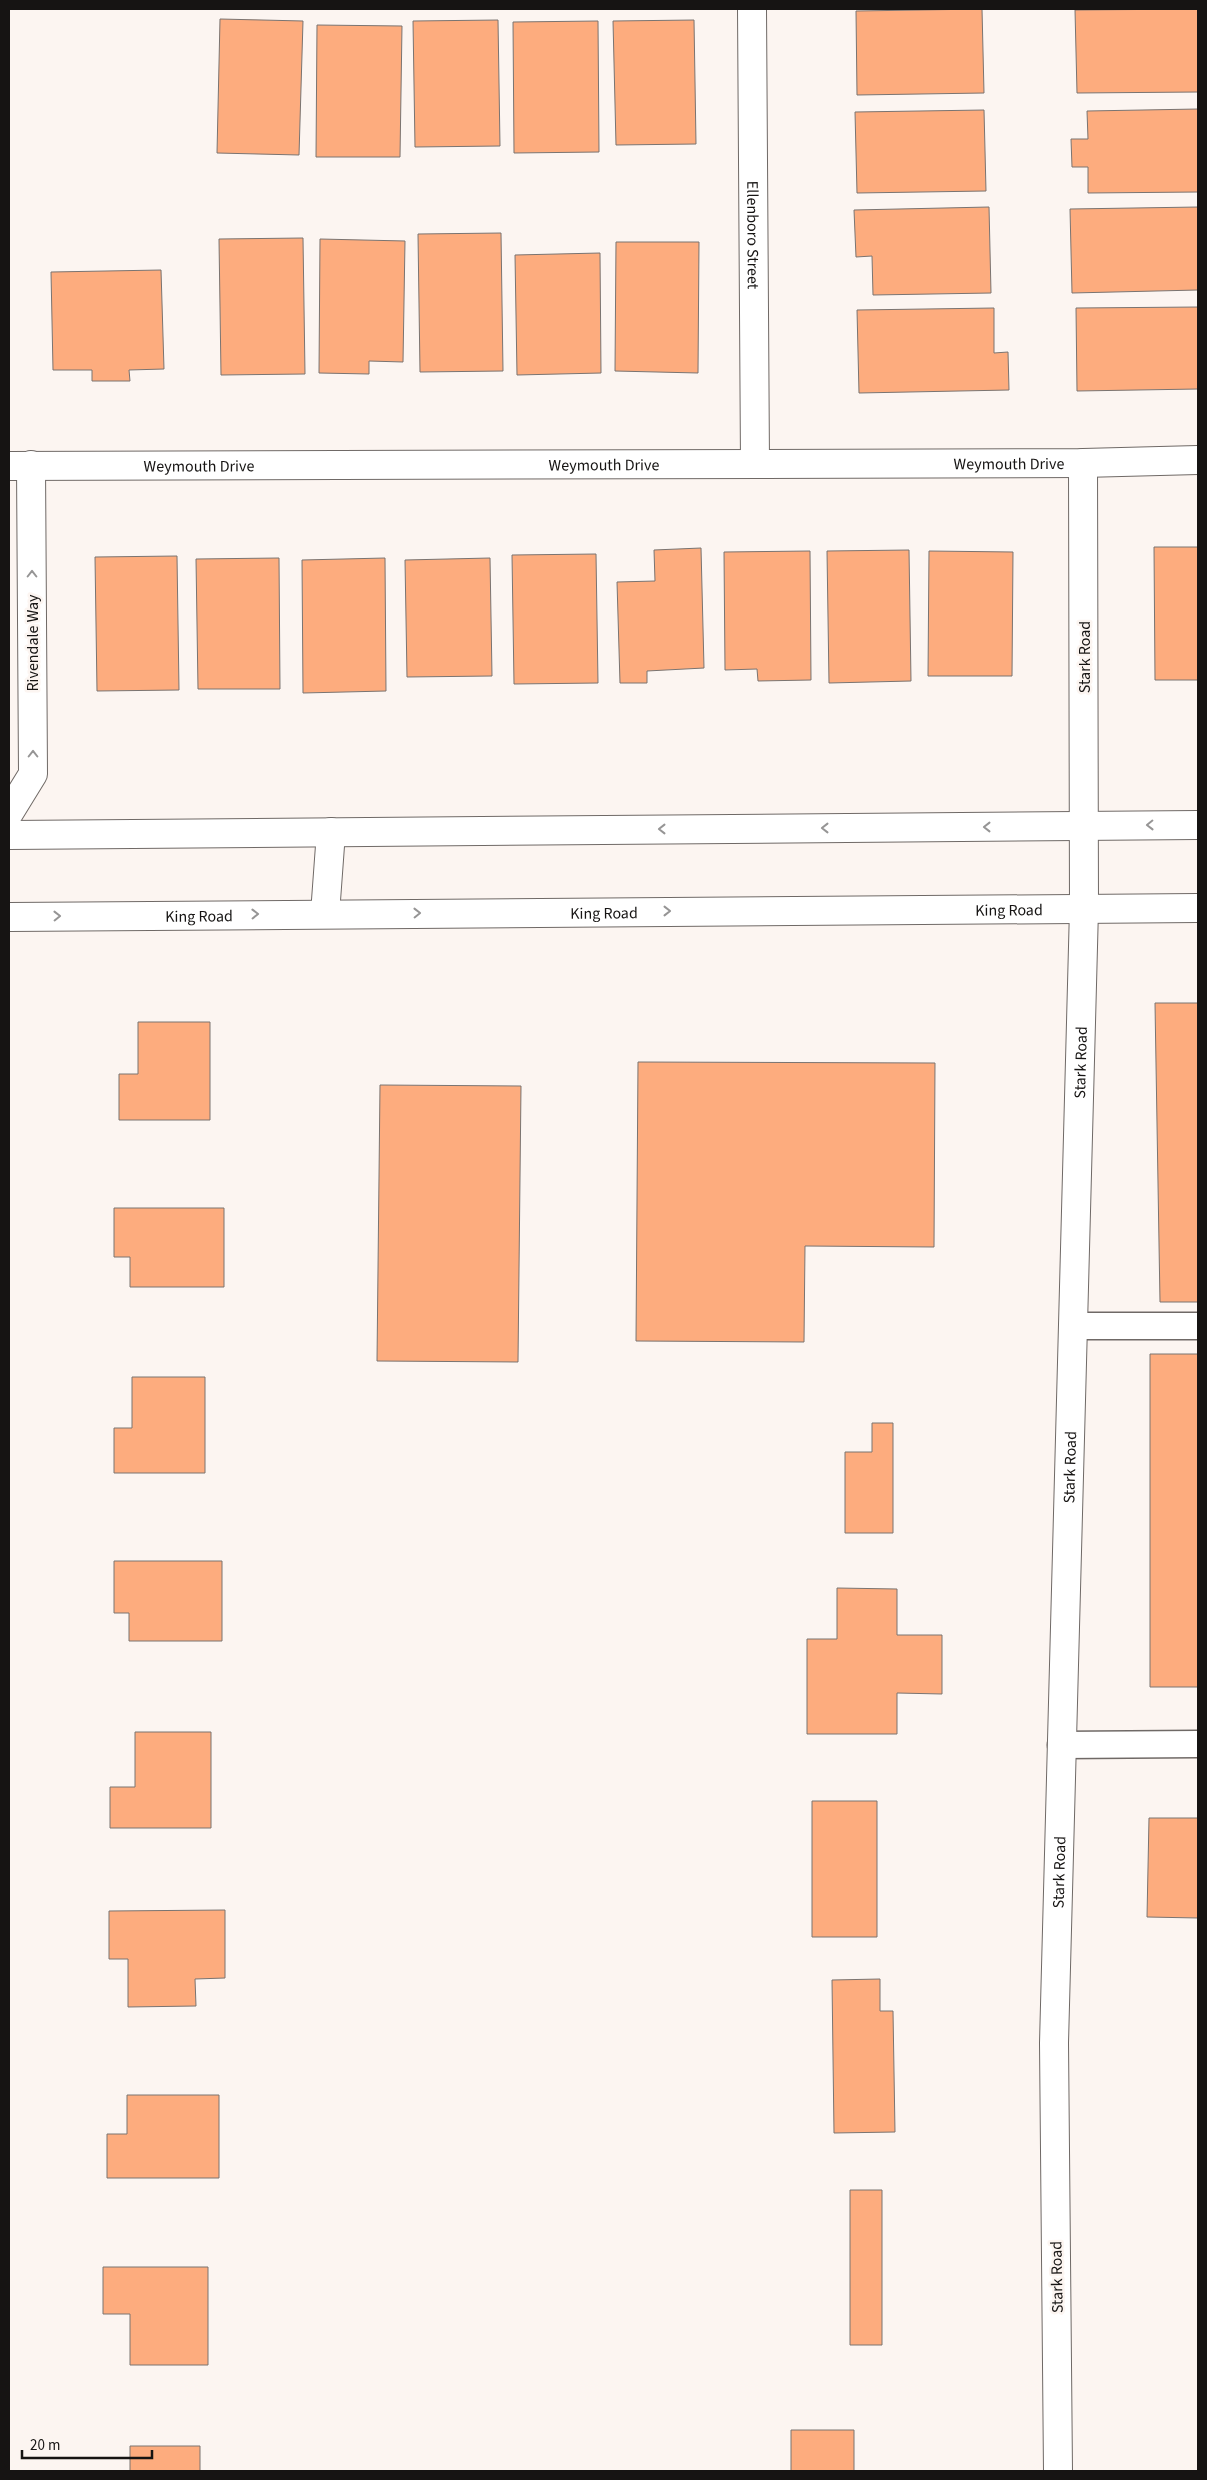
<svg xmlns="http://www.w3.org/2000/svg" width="1207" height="2480" font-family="'Source Sans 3',sans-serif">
  <rect width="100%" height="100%" fill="#fcf5f1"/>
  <path fill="#fdac7e" stroke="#7a7471" d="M 982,9 L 984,93 L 857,95 L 856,11 Z
    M 1198,9 L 1198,92 L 1077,93 L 1075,10 Z
    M 220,19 L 303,21 L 299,155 L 217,153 Z
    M 498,20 L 500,146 L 415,147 L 413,21 Z
    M 694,20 L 696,144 L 616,145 L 613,21 Z
    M 598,21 L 599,152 L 514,153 L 513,22 Z
    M 317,25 L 402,26 L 400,157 L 316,157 Z
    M 1198,109 L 1198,192 L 1088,193 L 1088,167 L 1072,167 L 1071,139 L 1088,139 L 1087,111 Z
    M 984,110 L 986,191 L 857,193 L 855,112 Z
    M 989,207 L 991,293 L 873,295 L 872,256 L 856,257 L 854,210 Z
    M 1198,207 L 1198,290 L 1072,293 L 1070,209 Z
    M 501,233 L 503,371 L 420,372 L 418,234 Z
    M 303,238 L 305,374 L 221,375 L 219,239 Z
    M 320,239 L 405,241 L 403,362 L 369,361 L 369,374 L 319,373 Z
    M 616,242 L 699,242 L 698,373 L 615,371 Z
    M 600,253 L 601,373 L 517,375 L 515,255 Z
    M 161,270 L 164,369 L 129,370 L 130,381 L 92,381 L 92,370 L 53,370 L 51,272 Z
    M 1198,307 L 1198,389 L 1077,391 L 1076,308 Z
    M 994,308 L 994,353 L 1008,352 L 1009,390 L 859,393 L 857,310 Z
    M 1154,547 L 1198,547 L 1198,680 L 1155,680 Z
    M 701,548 L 704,668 L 647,671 L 647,683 L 620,683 L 617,582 L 655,581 L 654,550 Z
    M 909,550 L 911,681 L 829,683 L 827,551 Z
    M 810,551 L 811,680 L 758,681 L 757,669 L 725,670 L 724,552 Z
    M 929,551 L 1013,552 L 1012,676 L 928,676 Z
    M 596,554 L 598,683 L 514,684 L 512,555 Z
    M 177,556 L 179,690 L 97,691 L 95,557 Z
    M 279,558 L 280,689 L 198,689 L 196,559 Z
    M 385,558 L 386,691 L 303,693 L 302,560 Z
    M 490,558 L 492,676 L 407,677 L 405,560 Z
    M 1155,1003 L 1198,1003 L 1198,1302 L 1160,1302 Z
    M 138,1022 L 210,1022 L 210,1120 L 119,1120 L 119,1074 L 138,1074 Z
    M 638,1062 L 935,1063 L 934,1247 L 805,1246 L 804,1342 L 636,1341 Z
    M 380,1085 L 521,1086 L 518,1362 L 377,1361 Z
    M 114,1208 L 224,1208 L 224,1287 L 130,1287 L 130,1257 L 114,1257 Z
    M 1150,1354 L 1198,1354 L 1198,1687 L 1150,1687 Z
    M 132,1377 L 205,1377 L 205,1473 L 114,1473 L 114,1428 L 132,1428 Z
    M 872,1423 L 893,1423 L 893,1533 L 845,1533 L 845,1452 L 872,1452 Z
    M 114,1561 L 222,1561 L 222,1641 L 129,1641 L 129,1613 L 114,1613 Z
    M 837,1588 L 897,1589 L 897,1635 L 942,1635 L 942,1694 L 897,1693 L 897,1734 L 807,1734 L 807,1639 L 837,1639 Z
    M 135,1732 L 211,1732 L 211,1828 L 110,1828 L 110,1787 L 135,1787 Z
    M 812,1801 L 877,1801 L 877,1937 L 812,1937 Z
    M 1149,1818 L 1198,1818 L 1198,1918 L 1147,1917 Z
    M 225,1910 L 225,1978 L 195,1979 L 196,2006 L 128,2007 L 128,1959 L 109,1959 L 109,1911 Z
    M 880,1979 L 880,2011 L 893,2011 L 895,2132 L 834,2133 L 832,1980 Z
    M 127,2095 L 219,2095 L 219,2178 L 107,2178 L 107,2134 L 127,2134 Z
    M 850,2190 L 882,2190 L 882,2345 L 850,2345 Z
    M 103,2267 L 208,2267 L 208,2365 L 130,2365 L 130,2314 L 103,2314 Z
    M 791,2430 L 854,2430 L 854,2471 L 791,2471 Z
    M 130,2446 L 200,2446 L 200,2471 L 130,2471 Z"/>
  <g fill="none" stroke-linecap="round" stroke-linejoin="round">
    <defs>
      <path id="lane" d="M 1073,1326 L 1198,1326
        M 1061,1745 L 1198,1744"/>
      <g id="street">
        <path id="s1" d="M 752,9 L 755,463"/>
        <path id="s2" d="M 9,466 L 1083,463 L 1198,460"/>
        <path d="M 9,813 L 33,774 L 31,465"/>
        <path id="s3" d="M 1058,2471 L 1054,2043 L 1084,909 L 1083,463"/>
      </g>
      <g id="secondary">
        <path d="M 9,835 L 1198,825"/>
        <path d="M 325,914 L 331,832"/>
        <path id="s4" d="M 9,917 L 1198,908"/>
      </g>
    </defs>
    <use href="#lane" stroke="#6f6966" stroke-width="29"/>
    <use href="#street" stroke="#6f6966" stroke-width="30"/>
    <use href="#secondary" stroke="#6f6966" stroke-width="30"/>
    <use href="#lane" stroke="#fff" stroke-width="26"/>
    <use href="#street" stroke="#fff" stroke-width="28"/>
    <use href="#secondary" stroke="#fff" stroke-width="28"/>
  </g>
  <defs><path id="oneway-chevron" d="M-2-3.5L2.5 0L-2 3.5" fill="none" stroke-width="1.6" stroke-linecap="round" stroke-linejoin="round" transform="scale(1.25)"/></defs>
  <g stroke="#969595">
    <use href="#oneway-chevron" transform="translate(32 574) rotate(-90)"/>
    <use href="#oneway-chevron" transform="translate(33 754) rotate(-90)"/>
    <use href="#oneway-chevron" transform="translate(1150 825) rotate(179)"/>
    <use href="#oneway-chevron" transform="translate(987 827) rotate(180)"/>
    <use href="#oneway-chevron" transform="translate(825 828) rotate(180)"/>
    <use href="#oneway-chevron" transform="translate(662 829) rotate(180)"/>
    <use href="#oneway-chevron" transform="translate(667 911)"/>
    <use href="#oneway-chevron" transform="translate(417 913) rotate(-1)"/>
    <use href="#oneway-chevron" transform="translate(255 914) rotate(-1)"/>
    <use href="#oneway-chevron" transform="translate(57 916) rotate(-1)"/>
  </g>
  <g text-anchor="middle" stroke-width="5" stroke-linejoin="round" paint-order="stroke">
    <g font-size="16" fill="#161413" stroke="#fcf5f1">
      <text dy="6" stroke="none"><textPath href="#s1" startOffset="226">Ellenboro Street</textPath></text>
      <text dy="6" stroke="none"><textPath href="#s2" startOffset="595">Weymouth Drive</textPath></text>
      <text dy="6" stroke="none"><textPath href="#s2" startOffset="1000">Weymouth Drive</textPath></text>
      <text dy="6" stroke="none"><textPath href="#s2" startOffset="190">Weymouth Drive</textPath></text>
      <text transform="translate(32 643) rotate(-90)" y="6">Rivendale Way</text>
      <text transform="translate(1084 657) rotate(-90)" y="6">Stark Road</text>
      <text dy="6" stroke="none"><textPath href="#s4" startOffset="1000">King Road</textPath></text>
      <text dy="6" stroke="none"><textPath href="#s4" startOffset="595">King Road</textPath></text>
      <text dy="6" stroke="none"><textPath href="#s4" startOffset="190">King Road</textPath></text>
      <text dy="6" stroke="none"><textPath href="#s3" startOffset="1409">Stark Road</textPath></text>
      <text dy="6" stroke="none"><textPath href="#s3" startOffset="1004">Stark Road</textPath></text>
      <text dy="6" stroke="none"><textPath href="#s3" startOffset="599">Stark Road</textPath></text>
      <text transform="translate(1056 2277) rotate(-91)" y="6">Stark Road</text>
    </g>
  </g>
  <rect width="1207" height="2480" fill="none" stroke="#161413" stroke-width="20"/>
  <path d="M22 2450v8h130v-8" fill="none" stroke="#161413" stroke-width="2.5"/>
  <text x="30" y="2450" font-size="15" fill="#161413" stroke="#fcf5f1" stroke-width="4" paint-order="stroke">20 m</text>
</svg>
